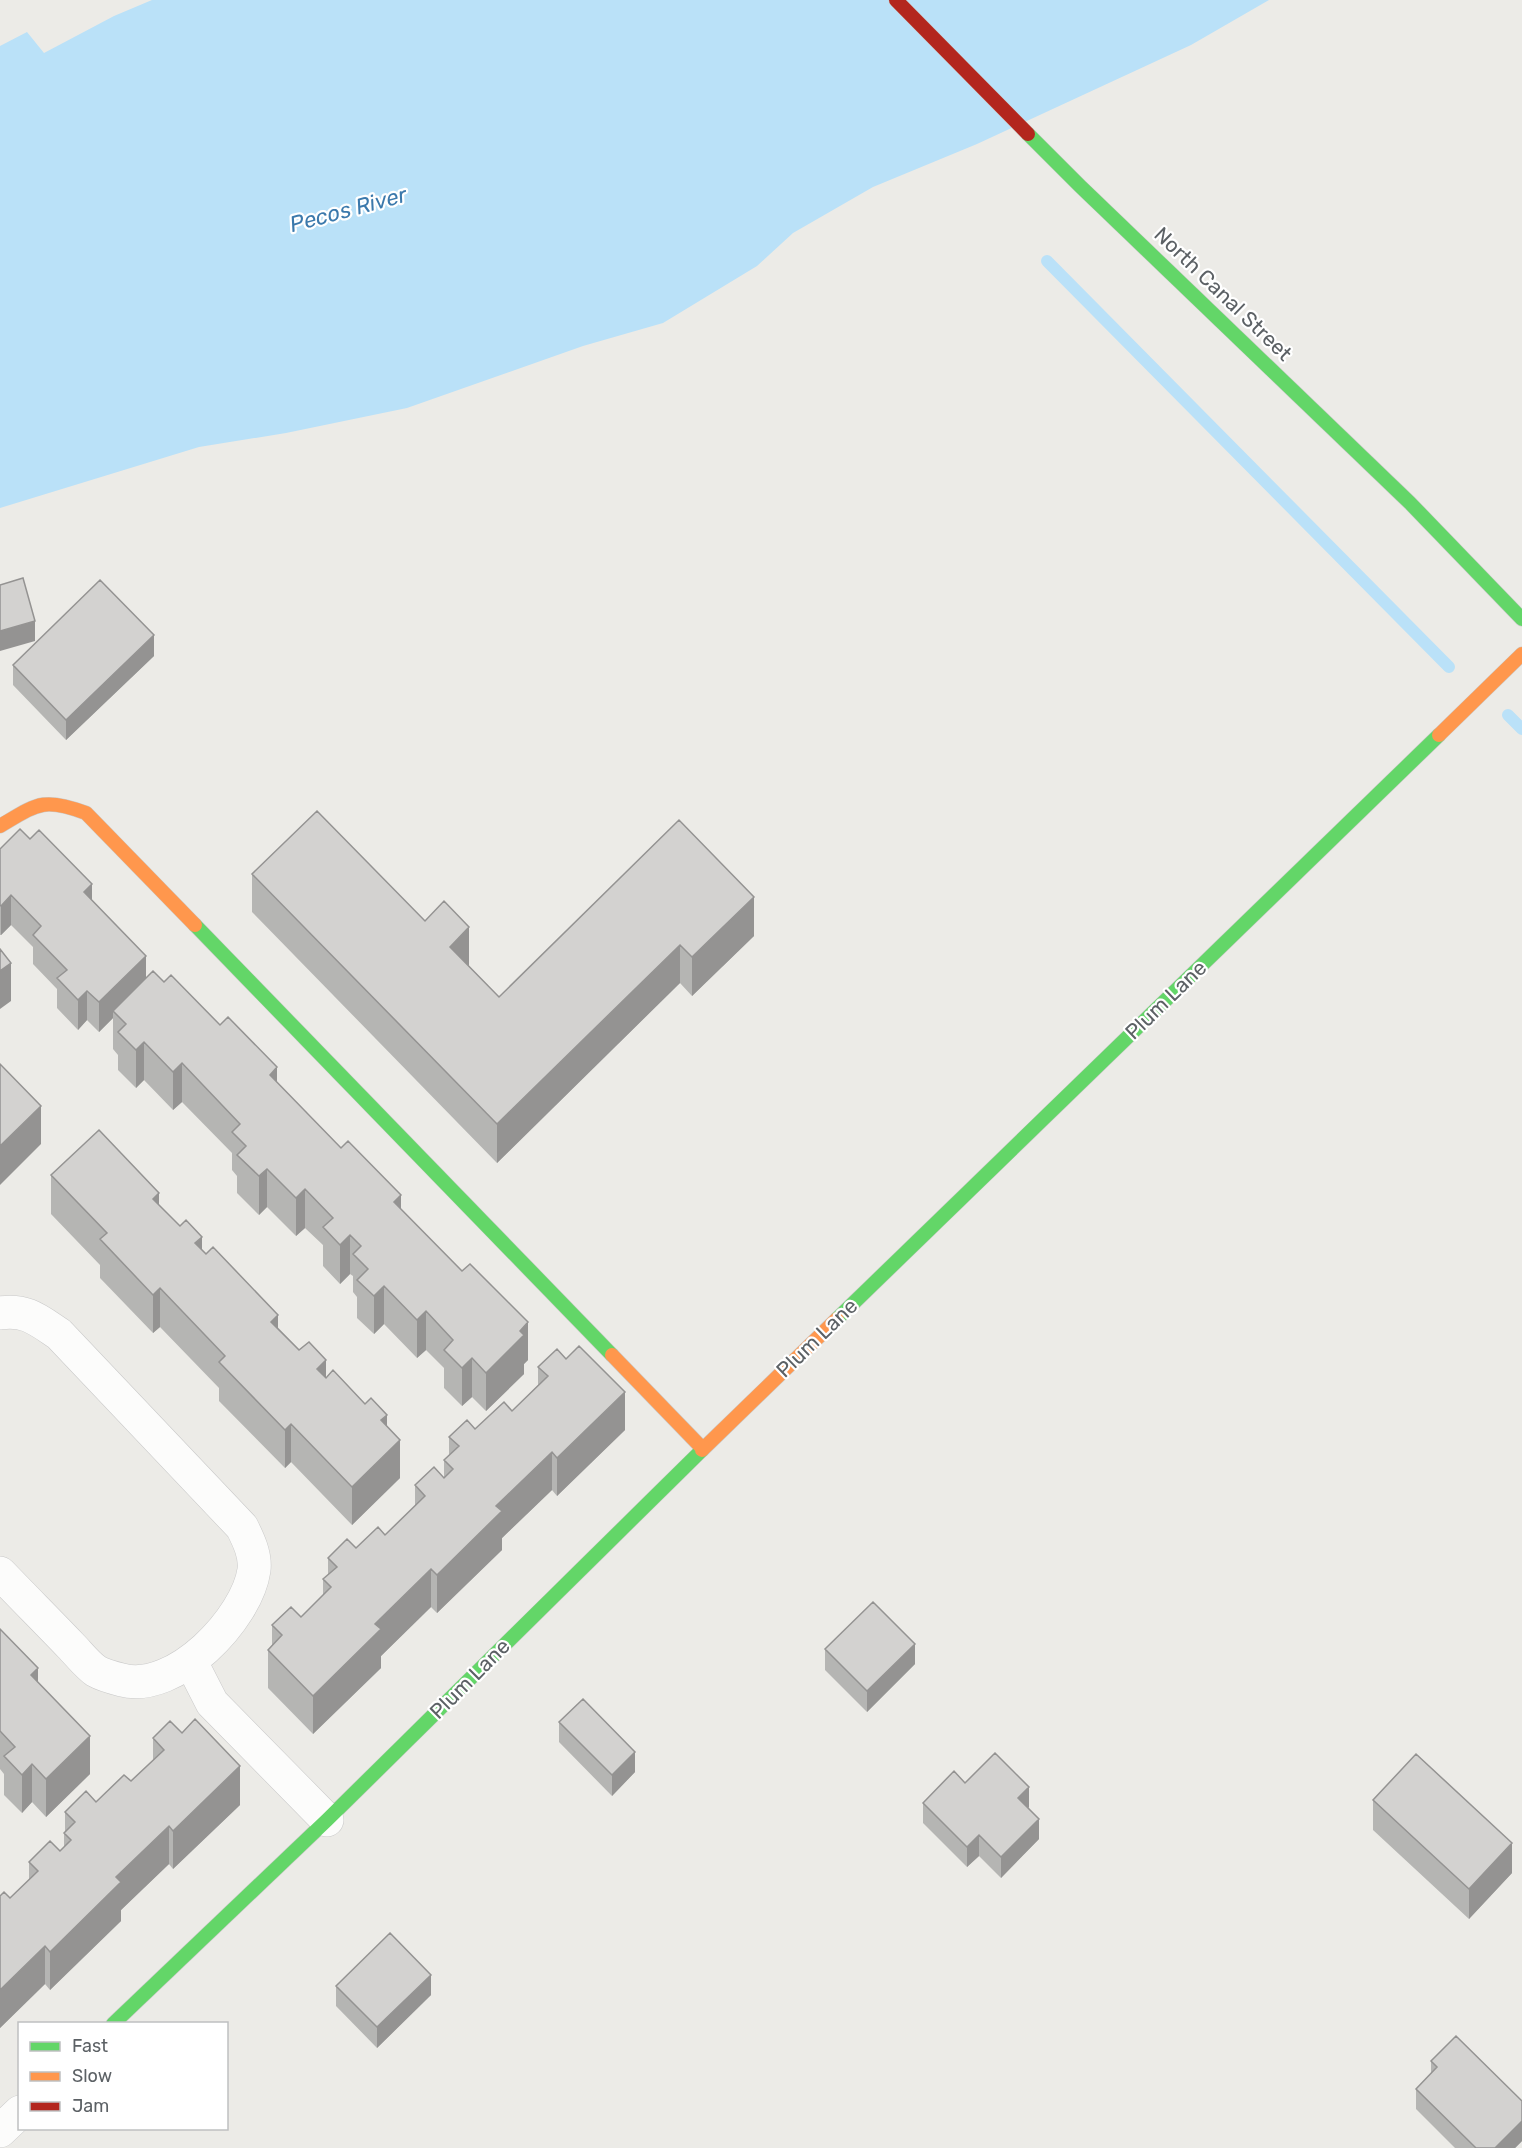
<svg xmlns="http://www.w3.org/2000/svg" width="1522" height="2148" font-family="Rubik,sans-serif">
  <rect width="100%" height="100%" fill="#ecebe7"/>
  <path fill="#bae1f8" d="M 152,0 L 1269,0 L 1191,45 L 977,144 L 873,187 L 793,233 L 757,266 L 663,323 L 583,346 L 407,408 L 286,433 L 199,447 L 0,508 L 0,46 L 27,32 L 44,53 L 114,16 Z"/>
  <g fill="none" stroke-linecap="round" stroke-linejoin="round">
    <path stroke="#bae1f8" stroke-width="12" d="M 1047,261 L 1449,667
      M 1508,715 L 1522,729"/>
    <defs>
      <path id="street" d="M 0,1313 C 26,1309 38,1320 59,1334 L 242,1527 C 248,1539 256,1555 254,1570 C 247,1619 175,1694 122,1680 C 114,1678 103,1675 96,1671 C 87,1665 78,1653 70,1645 C 47,1621 23,1597 0,1573
        M 191,1662 L 212,1703 L 327,1820
        M 0,2131 L 20,2112"/>
      <path id="fast" d="M 1028,134 L 1080,186 L 1410,503 L 1522,619
        M 195,925 L 612,1355
        M 837,1319 L 1439,735
        M 113,2024 L 327,1820 L 702,1450"/>
      <path id="slow" d="M 1439,735 L 1522,654
        M 0,826 C 37,804 43,797 86,813 L 195,925
        M 612,1355 L 703,1449
        M 702,1450 L 837,1319"/>
      <path id="jam" d="M 896,0 L 1028,134"/>
    </defs>
    <use href="#street" stroke="#c9c9c9" stroke-width="34"/>
    <use href="#fast" stroke="#c8c8c7" stroke-width="15"/>
    <use href="#slow" stroke="#c8c8c7" stroke-width="15"/>
    <use href="#jam" stroke="#c8c8c7" stroke-width="15"/>
    <use href="#street" stroke="#fcfcfb" stroke-width="33"/>
    <use href="#fast" stroke="#63d668" stroke-width="14"/>
    <use href="#slow" stroke="#ff974d" stroke-width="14"/>
    <use href="#jam" stroke="#b3261e" stroke-width="14"/>
  </g>
  <path fill="#b5b5b3" d="M 154,656 L 66,740 L 13,685 L 13,665 Z
    M 679,820 L 754,936 L 692,996 L 680,983 L 497,1163 L 252,912 L 252,874 L 469,966 L 499,997 Z
    M 0,849 L 92,900 L 146,978 L 164,982 L 277,1083 L 401,1209 L 528,1360 L 524,1364 L 524,1374 L 486,1411 L 472,1397 L 462,1406 L 444,1388 L 444,1368 L 426,1350 L 417,1358 L 384,1324 L 374,1334 L 357,1318 L 357,1297 L 353,1292 L 353,1276 L 350,1274 L 340,1284 L 323,1266 L 323,1245 L 305,1228 L 296,1236 L 267,1207 L 259,1215 L 237,1193 L 237,1176 L 232,1170 L 232,1153 L 182,1102 L 173,1110 L 144,1080 L 136,1088 L 118,1070 L 118,1055 L 113,1049 L 113,1018 L 99,1032 L 87,1020 L 78,1030 L 57,1008 L 57,989 L 33,964 L 33,947 L 11,925 L 1,935 L 0,935 Z
    M 51,1175 L 159,1205 L 326,1377 L 387,1426 L 400,1478 L 352,1525 L 291,1462 L 285,1468 L 219,1401 L 219,1388 L 160,1327 L 153,1333 L 100,1278 L 100,1265 L 51,1214 Z
    M 538,1367 L 625,1430 L 557,1496 L 552,1490 L 502,1538 L 502,1550 L 437,1613 L 431,1607 L 381,1656 L 381,1668 L 313,1734 L 268,1688 L 268,1650 L 272,1645 L 272,1625 L 301,1617 L 323,1595 L 323,1579 L 328,1575 L 328,1558 L 356,1548 L 385,1535 L 415,1506 L 415,1485 L 444,1477 L 444,1460 L 449,1455 L 449,1437 L 475,1429 L 512,1411 L 538,1385 Z
    M 0,1629 L 38,1682 L 90,1774 L 46,1817 L 32,1802 L 22,1813 L 4,1795 L 4,1774 L 0,1769 Z
    M 825,1649 L 915,1664 L 867,1712 L 825,1670 Z
    M 559,1722 L 635,1772 L 612,1796 L 559,1742 Z
    M 153,1738 L 240,1805 L 173,1869 L 169,1864 L 121,1910 L 121,1921 L 50,1990 L 45,1984 L 0,2028 L 0,1896 L 10,1898 L 29,1880 L 29,1862 L 60,1851 L 64,1847 L 64,1833 L 65,1832 L 65,1812 L 96,1802 L 131,1781 L 153,1760 Z
    M 965,1783 L 1029,1807 L 1028,1808 L 1039,1839 L 1001,1878 L 979,1856 L 967,1867 L 923,1823 L 923,1803 Z
    M 1373,1800 L 1512,1873 L 1469,1919 L 1373,1830 Z
    M 336,1986 L 431,1995 L 377,2048 L 336,2006 Z
    M 1431,2061 L 1522,2101 L 1522,2141 L 1515,2148 L 1455,2148 L 1416,2109 L 1416,2089 L 1431,2074 Z"/>
  <path fill="#949392" d="M 35,621 L 35,641 L 0,651 L 0,631 Z
    M 154,635 L 154,656 L 66,740 L 66,720 Z
    M 92,884 L 92,913 L 84,892 Z
    M 11,895 L 11,925 L 1,935 L 1,906 Z
    M 754,897 L 754,936 L 692,996 L 692,957 Z
    M 469,927 L 469,966 L 450,985 L 450,947 Z
    M 680,945 L 680,983 L 497,1163 L 497,1124 Z
    M 146,956 L 146,986 L 113,1011 L 113,1018 L 99,1032 L 99,1002 Z
    M 11,963 L 11,1001 L 0,1009 L 0,1026 L 0,971 Z
    M 87,991 L 87,1020 L 78,1030 L 78,1000 Z
    M 144,1042 L 144,1080 L 136,1088 L 136,1050 Z
    M 182,1063 L 182,1102 L 173,1110 L 173,1072 Z
    M 277,1067 L 277,1106 L 270,1075 Z
    M 41,1106 L 41,1144 L 0,1185 L 0,1146 Z
    M 267,1169 L 267,1207 L 259,1215 L 259,1176 Z
    M 305,1189 L 305,1228 L 296,1236 L 296,1198 Z
    M 159,1193 L 159,1231 L 153,1199 Z
    M 401,1195 L 401,1233 L 394,1202 Z
    M 350,1235 L 350,1274 L 340,1284 L 340,1245 Z
    M 202,1237 L 202,1275 L 195,1243 Z
    M 384,1286 L 384,1324 L 374,1334 L 374,1296 Z
    M 160,1288 L 160,1327 L 153,1333 L 153,1295 Z
    M 426,1311 L 426,1350 L 417,1358 L 417,1320 Z
    M 278,1315 L 278,1353 L 271,1322 Z
    M 528,1322 L 528,1360 L 524,1364 L 524,1374 L 486,1411 L 486,1373 L 520,1331 Z
    M 472,1358 L 472,1397 L 462,1406 L 462,1368 Z
    M 326,1360 L 326,1398 L 317,1369 Z
    M 625,1392 L 625,1430 L 557,1496 L 557,1458 Z
    M 387,1415 L 387,1452 L 400,1440 L 400,1478 L 352,1525 L 352,1487 L 381,1420 Z
    M 291,1424 L 291,1462 L 285,1468 L 285,1430 Z
    M 552,1452 L 552,1490 L 502,1538 L 502,1550 L 437,1613 L 437,1575 L 496,1506 Z
    M 431,1569 L 431,1607 L 381,1656 L 381,1668 L 313,1734 L 313,1696 L 375,1624 Z
    M 915,1644 L 915,1664 L 867,1712 L 867,1691 Z
    M 38,1668 L 38,1707 L 31,1675 Z
    M 90,1736 L 90,1774 L 46,1817 L 46,1779 Z
    M 635,1752 L 635,1772 L 612,1796 L 612,1775 Z
    M 32,1764 L 32,1802 L 22,1813 L 22,1775 Z
    M 240,1766 L 240,1805 L 173,1869 L 173,1831 Z
    M 1029,1787 L 1029,1807 L 1018,1818 L 1018,1798 Z
    M 1039,1819 L 1039,1839 L 1001,1878 L 1001,1857 Z
    M 169,1826 L 169,1864 L 121,1910 L 121,1921 L 50,1990 L 50,1952 L 116,1877 Z
    M 979,1835 L 979,1856 L 967,1867 L 967,1847 Z
    M 1512,1843 L 1512,1873 L 1469,1919 L 1469,1889 Z
    M 45,1946 L 45,1984 L 0,2028 L 0,1990 Z
    M 431,1975 L 431,1995 L 377,2048 L 377,2027 Z
    M 1522,2121 L 1522,2141 L 1515,2148 L 1495,2148 Z"/>
  <path fill="#d3d2d0" stroke="#949392" stroke-width="1.5" d="M 23,578 L 35,621 L 0,631 L 0,585 Z
    M 100,580 L 154,635 L 66,720 L 13,665 Z
    M 317,811 L 425,921 L 444,901 L 469,927 L 450,947 L 499,997 L 679,820 L 754,897 L 692,957 L 680,945 L 497,1124 L 252,874 Z
    M 20,829 L 30,839 L 39,830 L 92,884 L 84,892 L 146,956 L 99,1002 L 87,991 L 78,1000 L 57,978 L 67,970 L 33,935 L 41,926 L 11,895 L 1,906 L 0,905 L 0,849 Z
    M 0,949 L 11,963 L 0,971 Z
    M 153,971 L 164,982 L 171,975 L 220,1025 L 228,1017 L 277,1067 L 270,1075 L 341,1148 L 348,1141 L 401,1195 L 394,1202 L 462,1271 L 470,1264 L 528,1322 L 520,1331 L 524,1335 L 486,1373 L 472,1358 L 462,1368 L 444,1350 L 453,1340 L 426,1311 L 417,1320 L 384,1286 L 374,1296 L 357,1280 L 368,1269 L 353,1254 L 361,1246 L 350,1235 L 340,1245 L 323,1227 L 333,1218 L 305,1189 L 296,1198 L 267,1169 L 259,1176 L 237,1155 L 246,1146 L 232,1132 L 240,1124 L 182,1063 L 173,1072 L 144,1042 L 136,1050 L 118,1032 L 126,1024 L 113,1011 Z
    M 0,1064 L 41,1106 L 0,1146 Z
    M 99,1130 L 159,1193 L 153,1199 L 180,1226 L 186,1220 L 202,1237 L 195,1243 L 206,1254 L 213,1247 L 278,1315 L 271,1322 L 299,1350 L 309,1342 L 326,1360 L 317,1369 L 326,1378 L 333,1370 L 365,1404 L 371,1398 L 387,1415 L 381,1420 L 400,1440 L 352,1487 L 291,1424 L 285,1430 L 219,1362 L 225,1356 L 160,1288 L 153,1295 L 100,1239 L 107,1233 L 51,1175 Z
    M 579,1346 L 625,1392 L 557,1458 L 552,1452 L 496,1506 L 502,1511 L 437,1575 L 431,1569 L 375,1624 L 381,1629 L 313,1696 L 268,1650 L 282,1635 L 272,1625 L 291,1607 L 301,1617 L 331,1587 L 323,1579 L 337,1567 L 328,1558 L 347,1539 L 356,1548 L 378,1527 L 385,1535 L 425,1496 L 415,1485 L 434,1467 L 444,1478 L 453,1469 L 444,1460 L 459,1446 L 449,1437 L 467,1420 L 475,1429 L 504,1402 L 512,1411 L 548,1376 L 538,1367 L 557,1349 L 566,1359 Z
    M 873,1602 L 915,1644 L 867,1691 L 825,1649 Z
    M 0,1629 L 38,1668 L 31,1675 L 90,1736 L 46,1779 L 32,1764 L 22,1775 L 4,1756 L 15,1747 L 0,1731 Z
    M 583,1699 L 635,1752 L 612,1775 L 559,1722 Z
    M 195,1719 L 240,1766 L 173,1831 L 169,1826 L 116,1877 L 121,1882 L 50,1952 L 45,1946 L 0,1990 L 0,1896 L 4,1892 L 10,1898 L 38,1871 L 29,1862 L 50,1841 L 60,1851 L 71,1840 L 64,1833 L 75,1822 L 65,1812 L 86,1791 L 96,1802 L 124,1775 L 131,1781 L 164,1750 L 153,1738 L 170,1721 L 182,1733 Z
    M 995,1753 L 1029,1787 L 1018,1798 L 1039,1819 L 1001,1857 L 979,1835 L 967,1847 L 923,1803 L 954,1771 L 965,1783 Z
    M 1416,1754 L 1512,1843 L 1469,1889 L 1373,1800 Z
    M 390,1933 L 431,1975 L 377,2027 L 336,1986 Z
    M 1456,2036 L 1522,2101 L 1522,2121 L 1495,2148 L 1476,2148 L 1416,2089 L 1437,2067 L 1431,2061 Z"/>
  <g text-anchor="middle" stroke-width="4.5" stroke-linejoin="round" paint-order="stroke">
    <g font-size="21" fill="#5c6165" stroke="#fff">
      <text transform="translate(1223 294) rotate(44)" y="7">North Canal Street</text>
      <text transform="translate(1166 1000) rotate(-44)" y="7">Plum Lane</text>
      <text transform="translate(817 1338) rotate(-44)" y="7">Plum Lane</text>
      <text transform="translate(470 1679) rotate(-45)" y="7">Plum Lane</text>
    </g>
    <g font-size="22" font-style="italic" fill="#3b79ac" stroke="#fff">
      <text transform="translate(348 209) rotate(-15)" y="8">Pecos River</text>
    </g>
  </g>
  <rect x="18" y="2022" width="210" height="108" fill="#ffffff" stroke="#bec0c1" stroke-width="1.5"/>
  <rect x="30" y="2042" width="30" height="9" fill="#63d668" stroke="#bec0c1" stroke-width="1.5"/>
  <text x="72" y="2052" font-size="18" fill="#5c6165">Fast</text>
  <rect x="30" y="2072" width="30" height="9" fill="#ff974d" stroke="#bec0c1" stroke-width="1.5"/>
  <text x="72" y="2082" font-size="18" fill="#5c6165">Slow</text>
  <rect x="30" y="2102" width="30" height="9" fill="#b3261e" stroke="#bec0c1" stroke-width="1.5"/>
  <text x="72" y="2112" font-size="18" fill="#5c6165">Jam</text>
</svg>
